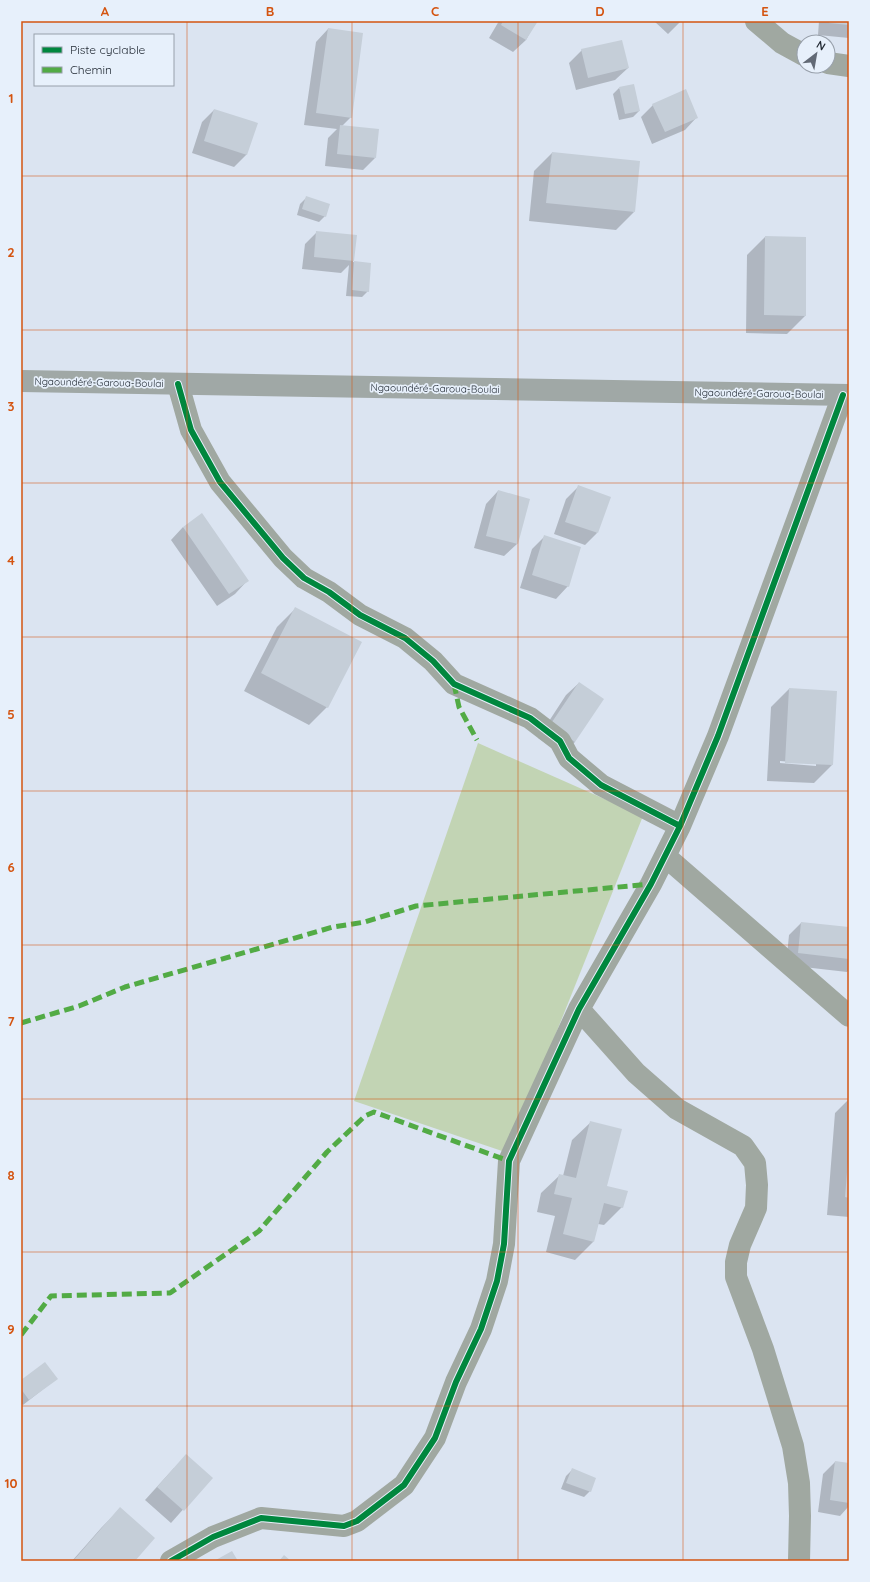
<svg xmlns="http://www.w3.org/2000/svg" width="870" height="1582" font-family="Quicksand,sans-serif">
  <rect width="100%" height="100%" fill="#dbe4f1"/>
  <path fill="#c2d4b4" d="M 478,743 L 643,816 L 508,1153 L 354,1101 Z"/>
  <path fill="#0003" fill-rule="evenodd" d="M 499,21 L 536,21 L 526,40 L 513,52 L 489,38 Z
    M 654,21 L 681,21 L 668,34 Z
    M 819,21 L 849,21 L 849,38 L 818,35 Z
    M 328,29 L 351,117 L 342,126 L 375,158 L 363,170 L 325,166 L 328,138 L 337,129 L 304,125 L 316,42 Z
    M 582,50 L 628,68 L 615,80 L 576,90 L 569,63 Z
    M 619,88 L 639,111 L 633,117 L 619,120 L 613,94 Z
    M 653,105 L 697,117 L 685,130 L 652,144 L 641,117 Z
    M 214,110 L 247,154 L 234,167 L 192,153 L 202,122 Z
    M 552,153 L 634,212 L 616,230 L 529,221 L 534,171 Z
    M 306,198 L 325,216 L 319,222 L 297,215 L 300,204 Z
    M 317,232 L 355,236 L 353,262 L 370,264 L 368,291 L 362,297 L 346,296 L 349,265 L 341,273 L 302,269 L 305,244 Z
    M 765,237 L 805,238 L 805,316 L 787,334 L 746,333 L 747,255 Z
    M 578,487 L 597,533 L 585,545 L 554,534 L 566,499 Z
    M 498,491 L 517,544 L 504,556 L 474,548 L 486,504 Z
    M 183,527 L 247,581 L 235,594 L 217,606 L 171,540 Z
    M 544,537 L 568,586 L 556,599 L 520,588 L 532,549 Z
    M 295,609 L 327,707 L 309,725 L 244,691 L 277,627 Z
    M 579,683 L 575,742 L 562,754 L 538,738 L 566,695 Z
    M 789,689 L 836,692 L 832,765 L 814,783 L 767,781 L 771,707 ZM 780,761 L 816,764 L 816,766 L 780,763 Z
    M 801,923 L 849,928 L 849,970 L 847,972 L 786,965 L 789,935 Z
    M 849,1099 L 849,1217 L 827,1215 L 835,1113 Z
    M 591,1122 L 606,1186 L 622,1207 L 604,1225 L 598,1224 L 593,1242 L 575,1260 L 546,1252 L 555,1216 L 537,1212 L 541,1193 L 560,1175 L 563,1176 L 572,1140 Z
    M 56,1379 L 23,1405 L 21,1403 L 21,1381 Z
    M 835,1462 L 849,1464 L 849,1506 L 840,1516 L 818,1512 L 823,1474 Z
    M 174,1468 L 211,1478 L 171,1523 L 145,1500 Z
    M 572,1470 L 590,1491 L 584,1497 L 561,1489 L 566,1476 Z
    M 120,1509 L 134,1561 L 72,1561 L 102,1527 Z"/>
  <path fill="#c5ced8" d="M 503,21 L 538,21 L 526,40 L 501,25 Z
    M 830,21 L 849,21 L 849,25 L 829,23 Z
    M 328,28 L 363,33 L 352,118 L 316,113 Z
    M 622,40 L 629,68 L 588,78 L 581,49 Z
    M 634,84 L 640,111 L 625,114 L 619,87 Z
    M 686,89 L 698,118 L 665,132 L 652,104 Z
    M 214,109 L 258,123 L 247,155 L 204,141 Z
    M 340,125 L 379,129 L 376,158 L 337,154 Z
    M 552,152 L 640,161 L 635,212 L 546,203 Z
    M 306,196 L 330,204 L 326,217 L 302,209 Z
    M 316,231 L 357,235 L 354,261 L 371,263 L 369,292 L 352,290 L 354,261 L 314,257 Z
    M 765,236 L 806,237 L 806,316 L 764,315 Z
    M 578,485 L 611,497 L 598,533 L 565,522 Z
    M 498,490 L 530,499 L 518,544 L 486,536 Z
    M 202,513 L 249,581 L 229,594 L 183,527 Z
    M 544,535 L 581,547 L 569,587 L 532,575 Z
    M 295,607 L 362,642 L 328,708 L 261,673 Z
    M 579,682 L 604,699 L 575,742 L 550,725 Z
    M 789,688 L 837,691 L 833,765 L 785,763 Z
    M 801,922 L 849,927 L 849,959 L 798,953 Z
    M 590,1121 L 622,1129 L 607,1186 L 628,1191 L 623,1208 L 604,1203 L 594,1242 L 563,1234 L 572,1198 L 554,1194 L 559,1174 L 576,1178 Z
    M 848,1160 L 849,1160 L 849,1198 L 845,1197 Z
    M 45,1362 L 58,1379 L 29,1400 L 21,1389 L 21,1380 Z
    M 186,1454 L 213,1478 L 184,1511 L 157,1487 Z
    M 835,1461 L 849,1463 L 849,1503 L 830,1500 Z
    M 572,1468 L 596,1478 L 591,1492 L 566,1483 Z
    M 120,1507 L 155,1538 L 135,1561 L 73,1561 Z
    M 232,1551 L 238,1561 L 214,1561 Z
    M 284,1555 L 291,1561 L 279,1561 Z"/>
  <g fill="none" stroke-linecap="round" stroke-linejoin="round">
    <path stroke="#a0a8a1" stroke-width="22" d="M 756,21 L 782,43 L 804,55
      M 828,63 L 849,66
      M 178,384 L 191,430 L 220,482 L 283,558 L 304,578 L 329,592 L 360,615 L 405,638 L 433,661 L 454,684 L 530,718 L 560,741 L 569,758 L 601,785 L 680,826
      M 665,856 L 849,1016
      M 579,1009 L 636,1073 L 677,1109 L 743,1146 L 755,1163 L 757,1185 L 756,1208 L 740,1245 L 736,1262 L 736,1277 L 763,1349 L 793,1446 L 799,1483 L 800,1516 L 799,1561
      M 171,1561 L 213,1537 L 261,1518 L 344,1526 L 357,1521 L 404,1485 L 435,1438 L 456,1382 L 481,1329 L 497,1281 L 504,1244 L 509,1161 L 579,1009 L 651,884 L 680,826 L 718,736 L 843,395"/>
    <path stroke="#a0a8a6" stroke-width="22" d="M 21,381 L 849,395"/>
    <path stroke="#52ab45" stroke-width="5" stroke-dasharray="10 5" stroke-linecap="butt" d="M 454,684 L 459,707 L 477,740
      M 21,1023 L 79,1006 L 125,987 L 333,927 L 365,922 L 416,906 L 651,884
      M 21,1335 L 51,1296 L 170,1293 L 259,1231 L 327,1152 L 365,1116 L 374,1112 L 509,1161"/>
    <defs>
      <path id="cycleway" d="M 178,384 L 191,430 L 220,482 L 283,558 L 304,578 L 329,592 L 360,615 L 405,638 L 433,661 L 454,684 L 530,718 L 560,741 L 569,758 L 601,785 L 680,826
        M 171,1561 L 213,1537 L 261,1518 L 344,1526 L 357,1521 L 404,1485 L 435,1438 L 456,1382 L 481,1329 L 497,1281 L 504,1244 L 509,1161 L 579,1009 L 651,884 L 680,826 L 718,736 L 843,395"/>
    </defs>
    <use href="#cycleway" stroke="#e7f0fb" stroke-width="8"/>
    <use href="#cycleway" stroke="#00873e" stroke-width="6"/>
  </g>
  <path fill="none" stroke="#d45410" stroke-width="1" stroke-opacity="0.55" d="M 187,21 L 187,1561M 352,21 L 352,1561M 518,21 L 518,1561M 683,21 L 683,1561M 21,176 L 849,176M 21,330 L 849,330M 21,483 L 849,483M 21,637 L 849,637M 21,791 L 849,791M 21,945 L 849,945M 21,1099 L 849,1099M 21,1252 L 849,1252M 21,1406 L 849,1406"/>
  <g text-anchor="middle" stroke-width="3.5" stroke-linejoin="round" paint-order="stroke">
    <g font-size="10" fill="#212933" stroke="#e7f0fb">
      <text transform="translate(99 382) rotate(1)" y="4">Ngaoundéré-Garoua-Boulai</text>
      <text transform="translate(435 388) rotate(1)" y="4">Ngaoundéré-Garoua-Boulai</text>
      <text transform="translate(759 393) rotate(1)" y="4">Ngaoundéré-Garoua-Boulai</text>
    </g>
  </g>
  <rect width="870" height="1582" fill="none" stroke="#e7f0fb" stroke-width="44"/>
  <rect x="34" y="34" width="140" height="52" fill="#e7f0fb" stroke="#98a0ab"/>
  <rect x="42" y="47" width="20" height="6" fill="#00873e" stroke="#98a0ab"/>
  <text x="70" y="54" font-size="12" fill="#212933">Piste cyclable</text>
  <rect x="42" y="67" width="20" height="6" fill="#52ab45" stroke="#98a0ab"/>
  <text x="70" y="74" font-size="12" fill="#212933">Chemin</text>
  <g transform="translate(816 54) rotate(31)"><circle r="19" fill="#e7f0fb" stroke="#98a0ab"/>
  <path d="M0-3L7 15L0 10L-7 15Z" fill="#626a76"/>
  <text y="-6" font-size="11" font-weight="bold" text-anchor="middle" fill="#212933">N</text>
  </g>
  <rect x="22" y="22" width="826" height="1538" fill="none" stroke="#d45410" stroke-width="1.5"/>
  <g font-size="13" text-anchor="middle" font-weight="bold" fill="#d45410">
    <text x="105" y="16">A</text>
    <text x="270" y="16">B</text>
    <text x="435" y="16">C</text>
    <text x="600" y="16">D</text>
    <text x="765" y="16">E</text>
    <text x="11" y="103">1</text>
    <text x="11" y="257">2</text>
    <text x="11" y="411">3</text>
    <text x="11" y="565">4</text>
    <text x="11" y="719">5</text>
    <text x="11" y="872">6</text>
    <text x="11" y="1026">7</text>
    <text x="11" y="1180">8</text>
    <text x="11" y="1334">9</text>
    <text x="11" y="1488">10</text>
  </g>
</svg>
